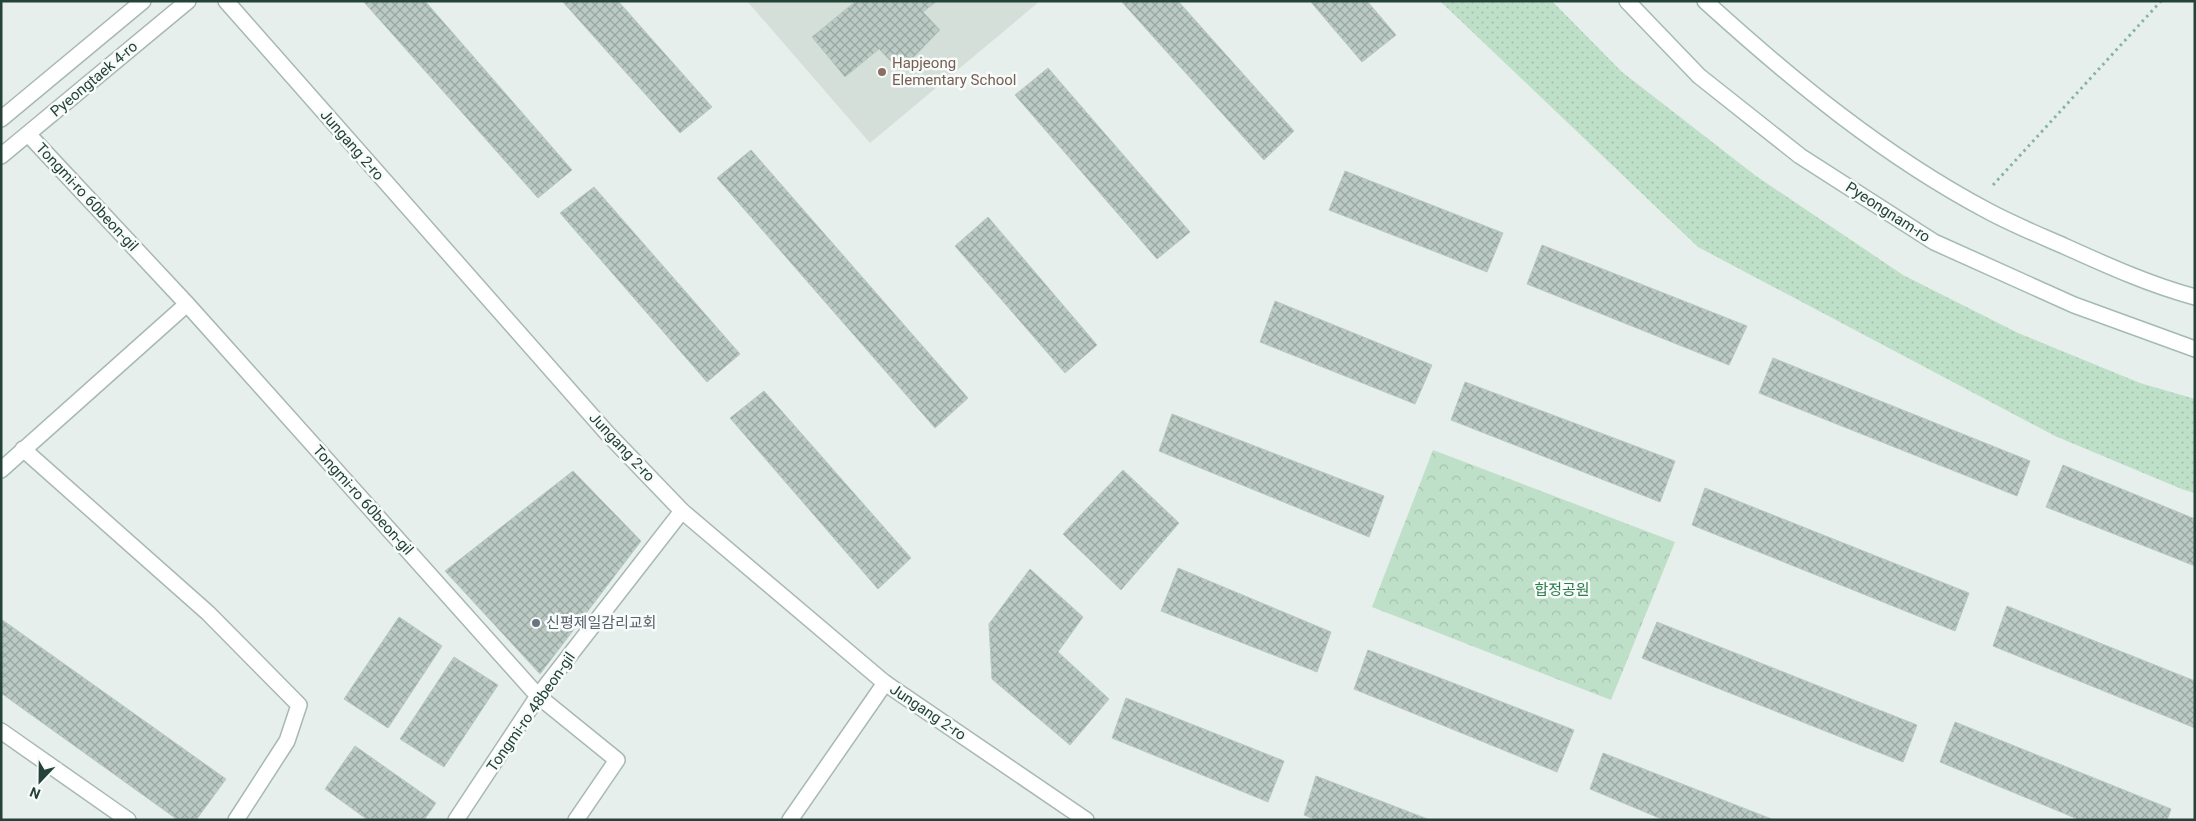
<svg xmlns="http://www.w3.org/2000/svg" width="2196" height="821" font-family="Roboto,'Noto Sans KR',sans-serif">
  <defs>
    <pattern id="grass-dots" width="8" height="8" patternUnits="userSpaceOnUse" patternTransform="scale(1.25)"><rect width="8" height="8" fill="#bfe0c8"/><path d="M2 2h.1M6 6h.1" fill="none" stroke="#a4c1ad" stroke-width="1.8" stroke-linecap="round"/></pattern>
    <pattern id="park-crowns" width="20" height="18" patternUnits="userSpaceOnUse" patternTransform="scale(1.25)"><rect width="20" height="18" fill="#bfe0c8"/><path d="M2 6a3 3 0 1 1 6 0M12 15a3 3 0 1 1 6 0" fill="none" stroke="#a4c1ad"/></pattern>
    <pattern id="building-cross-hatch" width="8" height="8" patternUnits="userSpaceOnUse" patternTransform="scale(1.25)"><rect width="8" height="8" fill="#bbcac4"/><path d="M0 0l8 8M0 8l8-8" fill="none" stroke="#98a6a0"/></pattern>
  </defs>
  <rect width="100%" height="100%" fill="#e6efeb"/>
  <path fill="#d4dfda" d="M 747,1 L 1040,1 L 870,143 Z"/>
  <path fill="url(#grass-dots)" d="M 1440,1 L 1552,1 L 1622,72 L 1756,176 L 1903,275 L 2018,333 L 2140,383 L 2195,399 L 2195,493 L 2184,490 L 2055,436 L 1698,247 Z"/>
  <path fill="url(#park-crowns)" d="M 1433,450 L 1675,542 L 1611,700 L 1372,607 Z"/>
  <path fill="url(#building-cross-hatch)" stroke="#b8c9c2" d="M 363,1 L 425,1 L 572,170 L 538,198 Z
    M 562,1 L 618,1 L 712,107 L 680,133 Z
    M 856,1 L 937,1 L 923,12 L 940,30 L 900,71 L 879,49 L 845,77 L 812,37 Z
    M 1121,1 L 1178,1 L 1294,131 L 1264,160 Z
    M 1310,1 L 1367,1 L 1396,35 L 1362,62 Z
    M 1048,68 L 1190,232 L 1157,259 L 1015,95 Z
    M 751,150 L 968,398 L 935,428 L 717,178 Z
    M 1345,171 L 1503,233 L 1487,272 L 1329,210 Z
    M 594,187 L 740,354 L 707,382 L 560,213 Z
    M 988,217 L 1097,345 L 1065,373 L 955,246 Z
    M 1542,245 L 1747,326 L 1729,365 L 1527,284 Z
    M 1275,301 L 1432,365 L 1415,404 L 1260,342 Z
    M 1773,358 L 2030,461 L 2017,496 L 1759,393 Z
    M 1465,382 L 1675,461 L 1660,502 L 1451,420 Z
    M 764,391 L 911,558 L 878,589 L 730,418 Z
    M 1172,414 L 1384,496 L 1369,537 L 1159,451 Z
    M 2063,465 L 2195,519 L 2195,566 L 2046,507 Z
    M 1123,470 L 1179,523 L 1121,590 L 1063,534 Z
    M 573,471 L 641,541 L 540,674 L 445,571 Z
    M 1705,488 L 1969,593 L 1955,631 L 1692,525 Z
    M 1178,568 L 1331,632 L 1317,672 L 1161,611 Z
    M 1030,569 L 1083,617 L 1058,652 L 1109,699 L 1070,745 L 992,679 L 989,624 Z
    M 2007,606 L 2195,681 L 2195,728 L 1993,646 Z
    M 399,617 L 442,646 L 388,728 L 344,699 Z
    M 1,619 L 226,779 L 196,820 L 178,820 L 1,693 Z
    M 1657,622 L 1917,725 L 1903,762 L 1642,658 Z
    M 1368,650 L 1574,730 L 1557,772 L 1354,689 Z
    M 454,657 L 498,685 L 444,767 L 400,739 Z
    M 1126,698 L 1284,761 L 1268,802 L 1112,738 Z
    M 1955,722 L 2171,809 L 2167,820 L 2080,820 L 1940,762 Z
    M 355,746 L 436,803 L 424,820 L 368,820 L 325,789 Z
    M 1603,753 L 1774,820 L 1664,820 L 1590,789 Z
    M 1316,776 L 1430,820 L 1317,820 L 1304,815 Z"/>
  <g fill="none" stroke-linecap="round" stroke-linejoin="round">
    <defs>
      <path id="minor" d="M 28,134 L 187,304 L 538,696 L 617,760 L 576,820
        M 23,449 L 208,613 L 299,705 L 287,741 L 236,820
        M 1,470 L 187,304
        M 1,731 L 128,820
        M 456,820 L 538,696 L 682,511
        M 790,820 L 885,683"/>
      <path id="tertiary" d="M 226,1 L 607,433 L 682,511 L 885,683 L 1086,820
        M 1,119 L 143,1
        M 1,156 L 188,1"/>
      <path id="secondary" d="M 1627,1 L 1699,76 L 1800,156 L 1934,242 L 2074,305 L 2195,349
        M 1705,1 C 1792,80 1884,156 1988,211 C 2012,224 2039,235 2064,246 C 2106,265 2150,285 2195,297"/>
    </defs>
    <use href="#minor" stroke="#a8b8b2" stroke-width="18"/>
    <use href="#tertiary" stroke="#a8b8b2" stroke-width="18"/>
    <use href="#secondary" stroke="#a4bbb3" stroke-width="18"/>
    <path stroke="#86b3a5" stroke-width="3" stroke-dasharray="2.5 4" stroke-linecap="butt" d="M 1993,185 L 2161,1"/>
    <use href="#minor" stroke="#fff" stroke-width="15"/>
    <use href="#tertiary" stroke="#fff" stroke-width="15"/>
    <use href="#secondary" stroke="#fff" stroke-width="15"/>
  </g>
  <circle fill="#8d6e63" stroke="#f7fbf9" stroke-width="2" cx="882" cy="72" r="5"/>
  <circle fill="#6b7280" stroke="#f7fbf9" stroke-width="2" cx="536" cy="623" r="5"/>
  <g text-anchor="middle" stroke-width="5" stroke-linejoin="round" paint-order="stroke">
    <g font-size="15" fill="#785e54" stroke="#f7fbf9" text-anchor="start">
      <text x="892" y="68">Hapjeong<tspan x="892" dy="17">Elementary School</tspan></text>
    </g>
    <g font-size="15" fill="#24423a" stroke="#f7fbf9">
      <text transform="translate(94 79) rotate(-40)" y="5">Pyeongtaek 4-ro</text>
      <text transform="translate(352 145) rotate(49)" y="5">Jungang 2-ro</text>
      <text transform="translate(87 197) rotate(47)" y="5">Tongmi-ro 60beon-gil</text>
      <text transform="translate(1888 212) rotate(33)" y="5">Pyeongnam-ro</text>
      <text transform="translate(622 447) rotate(47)" y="5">Jungang 2-ro</text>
      <text transform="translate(363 500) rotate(48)" y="5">Tongmi-ro 60beon-gil</text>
      <text transform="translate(531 712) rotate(-55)" y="5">Tongmi-ro 48beon-gil</text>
      <text transform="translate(928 712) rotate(34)" y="5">Jungang 2-ro</text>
    </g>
    <g font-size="15" fill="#2d7a4b" stroke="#f7fbf9">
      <text x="1562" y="595">합정공원</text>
    </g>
    <g font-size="15" fill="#5b616d" stroke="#f7fbf9" text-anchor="start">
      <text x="546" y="628">신평제일감리교회</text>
    </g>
  </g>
  <rect width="2196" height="821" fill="none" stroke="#24423a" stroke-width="5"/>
  <g transform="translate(40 781) rotate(202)" stroke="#f7fbf9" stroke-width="4" paint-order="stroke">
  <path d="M0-4L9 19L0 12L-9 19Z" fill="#24423a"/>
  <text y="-8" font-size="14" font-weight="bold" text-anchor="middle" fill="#24423a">N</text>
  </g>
</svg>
